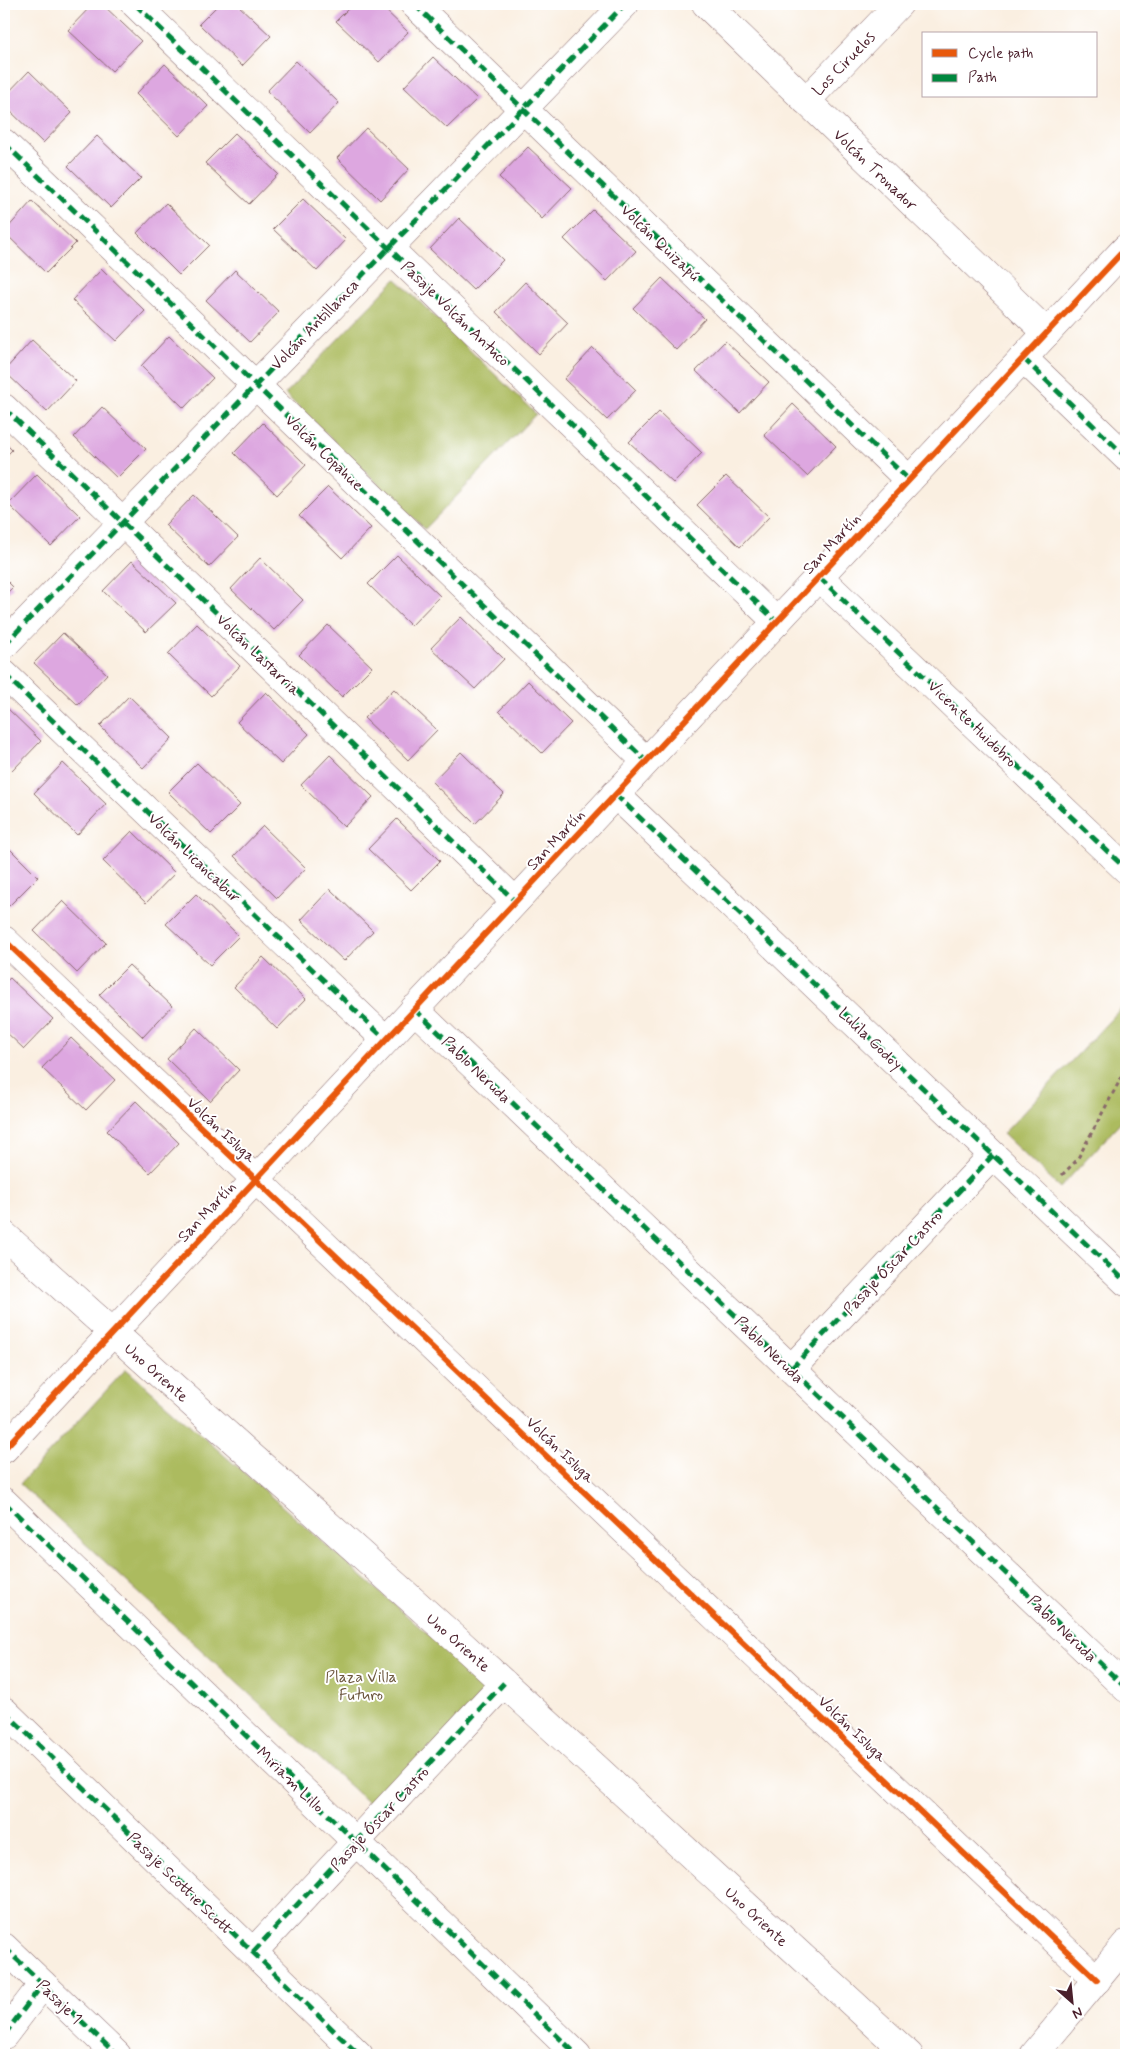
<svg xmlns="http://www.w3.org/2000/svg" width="1130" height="2059" font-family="Mynerve,sans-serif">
  <rect width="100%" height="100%" fill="#fff"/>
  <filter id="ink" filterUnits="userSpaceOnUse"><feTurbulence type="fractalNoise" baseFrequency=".02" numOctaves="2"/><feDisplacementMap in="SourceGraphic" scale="10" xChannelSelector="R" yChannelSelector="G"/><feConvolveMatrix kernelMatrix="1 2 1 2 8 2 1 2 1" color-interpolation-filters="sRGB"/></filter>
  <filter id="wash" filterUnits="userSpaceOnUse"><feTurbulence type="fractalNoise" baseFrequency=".0096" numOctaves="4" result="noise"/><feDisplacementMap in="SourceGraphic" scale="20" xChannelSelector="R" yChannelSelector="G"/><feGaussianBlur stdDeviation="1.12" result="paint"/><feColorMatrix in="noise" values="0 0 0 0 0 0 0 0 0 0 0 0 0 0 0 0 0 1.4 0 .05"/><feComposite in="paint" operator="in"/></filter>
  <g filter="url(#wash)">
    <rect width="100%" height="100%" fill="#faefe1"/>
    <path fill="#acbb5e" stroke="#7b6d44" d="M 396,279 L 536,414 L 425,529 L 285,394 Z
      M 1126,1003 L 1126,1117 L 1060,1188 L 1003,1134 Z
      M 126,1369 L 489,1688 L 376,1810 L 20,1484 Z"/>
    <g id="blocks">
      <path fill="#dda7e0" d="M 93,4 L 102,4 L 141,41 L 112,71 L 68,30 Z
        M 219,4 L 237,4 L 271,36 L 242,66 L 199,24 Z
        M 353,4 L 379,4 L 408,32 L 379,62 L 336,21 Z
        M 433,57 L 477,99 L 447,128 L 404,87 Z
        M 296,61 L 339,103 L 310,133 L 267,91 Z
        M 165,64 L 208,106 L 179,136 L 136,94 Z
        M 29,71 L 72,113 L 43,143 L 4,105 L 4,97 Z
        M 366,128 L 409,169 L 380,200 L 337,158 Z
        M 235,133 L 278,174 L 249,204 L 205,163 Z
        M 97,136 L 141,178 L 111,208 L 68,166 Z
        M 528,147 L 572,188 L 542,219 L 499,177 Z
        M 303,199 L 346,240 L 317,271 L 273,229 Z
        M 32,201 L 76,243 L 46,273 L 4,232 Z
        M 166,203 L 209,245 L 179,275 L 137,233 Z
        M 593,210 L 636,251 L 607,281 L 564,239 Z
        M 459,218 L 503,260 L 473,290 L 430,249 Z
        M 102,269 L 145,311 L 116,341 L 72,300 Z
        M 235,270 L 279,312 L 250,342 L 206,300 Z
        M 662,278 L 705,319 L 676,350 L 633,308 Z
        M 525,282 L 568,323 L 539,354 L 496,312 Z
        M 169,336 L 213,378 L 184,408 L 141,366 Z
        M 32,340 L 76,381 L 47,412 L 4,371 Z
        M 725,341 L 769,382 L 740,413 L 696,371 Z
        M 593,348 L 636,390 L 607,420 L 564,379 Z
        M 793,404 L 836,446 L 807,476 L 764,435 Z
        M 102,407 L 146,449 L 117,478 L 74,437 Z
        M 659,412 L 702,453 L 673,483 L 629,442 Z
        M 263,423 L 306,465 L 277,495 L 234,453 Z
        M 4,442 L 12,450 L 4,458 Z
        M 37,474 L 80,516 L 51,546 L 8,504 Z
        M 726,476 L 769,517 L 740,547 L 697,505 Z
        M 328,487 L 371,528 L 342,558 L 299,516 Z
        M 194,495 L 238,537 L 209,567 L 165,525 Z
        M 397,555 L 440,596 L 411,626 L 368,584 Z
        M 260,558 L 303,600 L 274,630 L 231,589 Z
        M 132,561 L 176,603 L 146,632 L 103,591 Z
        M 4,578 L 13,587 L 4,596 Z
        M 461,617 L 504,659 L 475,689 L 431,648 Z
        M 197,624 L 240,666 L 211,696 L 168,654 Z
        M 328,625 L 372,667 L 342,697 L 299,655 Z
        M 63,633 L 107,674 L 78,705 L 34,663 Z
        M 528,681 L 571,723 L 542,753 L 499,711 Z
        M 394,689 L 437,730 L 408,760 L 364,718 Z
        M 266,692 L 309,734 L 281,764 L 237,722 Z
        M 129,696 L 172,738 L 143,768 L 100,726 Z
        M 4,705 L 41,741 L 12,771 L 4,763 Z
        M 461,752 L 504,794 L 475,824 L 432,782 Z
        M 330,755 L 373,797 L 344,827 L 301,785 Z
        M 63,763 L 106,804 L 77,835 L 34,793 Z
        M 197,763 L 240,805 L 211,834 L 168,792 Z
        M 397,819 L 440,861 L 411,890 L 368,849 Z
        M 263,826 L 306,868 L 277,898 L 234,856 Z
        M 132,831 L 175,873 L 146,903 L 103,861 Z
        M 4,843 L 38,877 L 9,906 L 4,901 Z
        M 330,889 L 373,931 L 344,961 L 301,920 Z
        M 196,894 L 239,936 L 210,965 L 166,924 Z
        M 63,901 L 106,943 L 77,973 L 34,931 Z
        M 263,957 L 306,999 L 277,1029 L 234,987 Z
        M 129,965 L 172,1006 L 143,1037 L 99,995 Z
        M 10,978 L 53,1019 L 24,1049 L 4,1030 L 4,983 Z
        M 196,1028 L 239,1070 L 210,1101 L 167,1059 Z
        M 71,1038 L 115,1080 L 86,1110 L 42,1068 Z
        M 136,1101 L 179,1143 L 150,1173 L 107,1131 Z"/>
    </g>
  </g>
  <g filter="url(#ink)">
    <use href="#blocks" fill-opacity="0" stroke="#88686b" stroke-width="1"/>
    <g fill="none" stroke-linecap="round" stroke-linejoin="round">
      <defs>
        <path id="minor" d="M 135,4 L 777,622
          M 414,4 L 909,480
          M 706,4 L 1047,333
          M 806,101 L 899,4
          M 4,143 L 646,761
          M 1023,358 L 1126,457
          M 4,408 L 515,901
          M 819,577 L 1126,869
          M 4,645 L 625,4
          M 4,674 L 386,1040
          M 615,794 L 1126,1282
          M 4,940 L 1097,1980
          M 414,1009 L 1126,1688
          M 4,1235 L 458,1641 L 909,2055
          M 791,1369 L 993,1155
          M 4,1502 L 577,2055
          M 4,1711 L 359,2055
          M 4,1947 L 117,2055
          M 253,1952 L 504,1683
          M 4,2035 L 43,1984"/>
        <path id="tertiary" d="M 4,1449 L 1126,248
          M 1034,2055 L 1126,1944"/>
      </defs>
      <use href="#minor" stroke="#88686b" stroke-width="29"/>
      <use href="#tertiary" stroke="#88686b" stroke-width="29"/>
      <path stroke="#88686b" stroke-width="3" stroke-dasharray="4 4" stroke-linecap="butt" d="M 1062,1175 L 1077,1160 L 1126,1069"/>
      <use href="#minor" stroke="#fff" stroke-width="28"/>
      <use href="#tertiary" stroke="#fff" stroke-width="28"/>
      <path stroke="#00873e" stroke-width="5" stroke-dasharray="10 5" stroke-linecap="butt" d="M 135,4 L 777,622
        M 414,4 L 909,480
        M 4,143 L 646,761
        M 1023,358 L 1126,457
        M 4,408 L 515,901
        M 819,577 L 1126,869
        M 4,645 L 625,4
        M 4,674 L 386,1040
        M 615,794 L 1126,1282
        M 414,1009 L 1126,1688
        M 791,1369 L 993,1155
        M 4,1502 L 577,2055
        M 4,1711 L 359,2055
        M 4,1947 L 117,2055
        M 253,1952 L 504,1683
        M 4,2035 L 43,1984"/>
      <defs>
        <path id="cycleway" d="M 4,940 L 1097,1980
          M 4,1449 L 1126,248"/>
      </defs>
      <use href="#cycleway" stroke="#fff" stroke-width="9"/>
      <use href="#cycleway" stroke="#e8590c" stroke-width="6"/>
    </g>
  </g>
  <g text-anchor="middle" stroke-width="4" stroke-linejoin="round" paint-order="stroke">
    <g font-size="16" fill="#4a1f2b" stroke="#fff">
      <text transform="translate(843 63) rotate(-46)" y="6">Los Ciruelos</text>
      <text transform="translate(876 169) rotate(44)" y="6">Volcán Tronador</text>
      <text transform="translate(661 242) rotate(44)" y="6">Volcán Quizapú</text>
      <text transform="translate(456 313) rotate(44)" y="6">Pasaje Volcán Antuco</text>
      <text transform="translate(314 324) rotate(-46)" y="6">Volcán Antillanca</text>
      <text transform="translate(325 452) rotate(44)" y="6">Volcán Copahue</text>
      <text transform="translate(831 543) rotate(-47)" y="6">San Martín</text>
      <text transform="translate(259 654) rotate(44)" y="6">Volcán Lastarria</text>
      <text transform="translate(973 723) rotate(44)" y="6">Vicente Huidobro</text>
      <text transform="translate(555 839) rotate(-47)" y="6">San Martín</text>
      <text transform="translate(195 857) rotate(44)" y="6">Volcán Licancabur</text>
      <text transform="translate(871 1038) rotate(44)" y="6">Lulila Godoy</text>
      <text transform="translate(477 1069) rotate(44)" y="6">Pablo Neruda</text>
      <text transform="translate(222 1129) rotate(43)" y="6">Volcán Isluga</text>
      <text transform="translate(206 1211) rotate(-47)" y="6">San Martín</text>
      <text transform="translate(892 1262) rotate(-47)" y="6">Pasaje Óscar Castro</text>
      <text transform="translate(770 1349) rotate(44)" y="6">Pablo Neruda</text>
      <text transform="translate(157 1372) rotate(42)" y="6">Uno Oriente</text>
      <text transform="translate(561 1449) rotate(44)" y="6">Volcán Isluga</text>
      <text transform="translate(1063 1628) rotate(44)" y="6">Pablo Neruda</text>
      <text transform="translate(459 1642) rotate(42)" y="6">Uno Oriente</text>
      <text transform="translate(853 1728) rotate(44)" y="6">Volcán Isluga</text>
      <text transform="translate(291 1779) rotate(44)" y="6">Miriam Lillo</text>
      <text transform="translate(379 1818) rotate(-47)" y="6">Pasaje Óscar Castro</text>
      <text transform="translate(181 1883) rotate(44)" y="6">Pasaje Scottie Scott</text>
      <text transform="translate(757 1916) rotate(43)" y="6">Uno Oriente</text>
      <text transform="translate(60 2001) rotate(44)" y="6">Pasaje 1</text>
    </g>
    <g font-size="16" fill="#6c563d" stroke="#fff">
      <text x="361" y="1682">Plaza Villa<tspan x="361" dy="18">Futuro</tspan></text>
    </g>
  </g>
  <rect width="1130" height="2059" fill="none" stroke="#fff" stroke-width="20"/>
  <rect x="922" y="32" width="175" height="65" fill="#ffffff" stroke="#b7a5aa"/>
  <rect x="932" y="49" width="25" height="8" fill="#e8590c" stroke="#b7a5aa"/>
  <text x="968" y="58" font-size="15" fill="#4a1f2b">Cycle path</text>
  <rect x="932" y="74" width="25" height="8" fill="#00873e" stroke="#b7a5aa"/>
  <text x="968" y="82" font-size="15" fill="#4a1f2b">Path</text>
  <g transform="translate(1072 2002) rotate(153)" stroke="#ffffff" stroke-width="4" paint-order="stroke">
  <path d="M0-4L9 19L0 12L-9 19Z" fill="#4a1f2b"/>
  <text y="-8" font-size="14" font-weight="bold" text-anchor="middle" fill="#4a1f2b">N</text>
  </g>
</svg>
